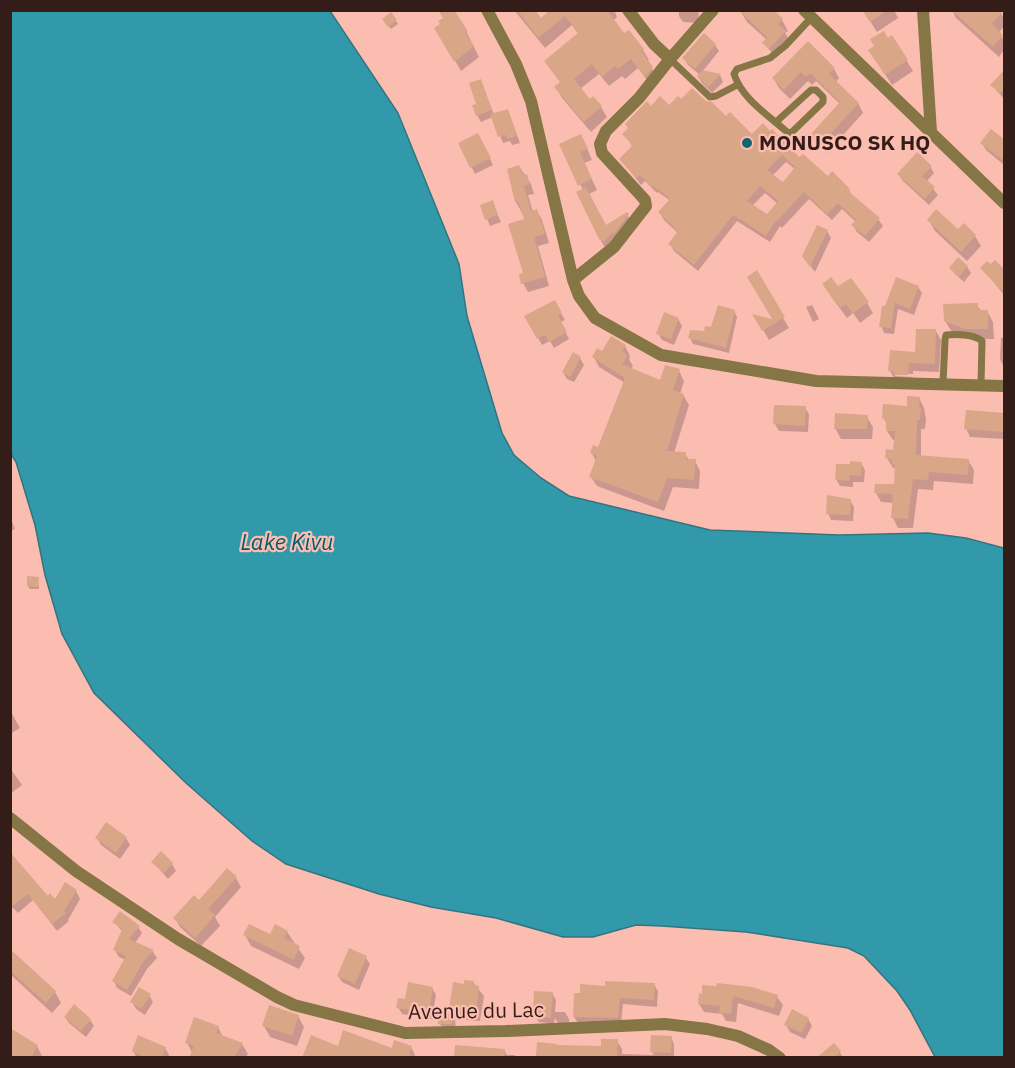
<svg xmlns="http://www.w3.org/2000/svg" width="1015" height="1068" font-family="'IBM Plex Sans',sans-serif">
  <rect width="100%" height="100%" fill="#fcbdb1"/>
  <path fill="#3299ab" stroke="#33747f" stroke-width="1.5" d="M 11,10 L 330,11 L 398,113 L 459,264 L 467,316 L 502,433 L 514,455 L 541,478 L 569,496 L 710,530 L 839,535 L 928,533 L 966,538 L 1004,548 L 1004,1057 L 935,1057 L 910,1010 L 897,991 L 864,956 L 848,948 L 746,932 L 662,926 L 636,925 L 593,937 L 563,937 L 496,918 L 431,907 L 379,894 L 286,864 L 252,841 L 186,783 L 94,693 L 62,634 L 45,575 L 35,525 L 16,462 L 11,454 Z"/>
  <path fill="#0003" fill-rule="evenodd" d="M 514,10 L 537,10 L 534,13 L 540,21 L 553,10 L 614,10 L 617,17 L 613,21 L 624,36 L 643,50 L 649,60 L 647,61 L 658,78 L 652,87 L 638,68 L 625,79 L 622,76 L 609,86 L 599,74 L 580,89 L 590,101 L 601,107 L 607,117 L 591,132 L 562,98 L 556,87 L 561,83 L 545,61 L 579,35 L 572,25 L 545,48 Z
    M 679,10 L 699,11 L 698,23 L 683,22 L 679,16 Z
    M 772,10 L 782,20 L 788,31 L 785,33 L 791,42 L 776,58 L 764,43 L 767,40 L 747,22 L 741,12 Z
    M 863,10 L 894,10 L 898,18 L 877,32 Z
    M 952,10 L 1001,13 L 1004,19 L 1004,26 L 999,33 L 1004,40 L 1004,50 L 999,57 L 956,18 Z
    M 391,14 L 398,24 L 391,29 L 385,22 Z
    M 444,19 L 466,31 L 479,57 L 461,71 L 436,28 L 442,25 Z
    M 892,37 L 913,71 L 892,85 L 876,60 L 876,47 Z
    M 808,43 L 834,69 L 839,78 L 836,82 L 858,103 L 863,113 L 827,153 L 818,145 L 812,135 L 840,104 L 816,81 L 812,85 L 808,81 L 790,99 L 779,88 L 774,79 Z
    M 715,45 L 719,51 L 702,72 L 720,75 L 723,82 L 712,93 L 702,83 L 698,77 L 700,75 L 688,65 L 684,58 Z
    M 1004,72 L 1004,99 L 992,85 Z
    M 481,81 L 494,115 L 508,110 L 520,143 L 512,145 L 510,141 L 503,143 L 493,117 L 481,122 L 477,115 Z
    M 669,107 L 726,118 L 752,137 L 800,159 L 849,190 L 853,197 L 878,219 L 883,226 L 869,242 L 857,232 L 853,225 L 856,222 L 842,209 L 832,220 L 809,199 L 782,228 L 780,226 L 770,242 L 737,221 L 698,271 L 674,251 L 670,244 L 678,233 L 664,220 L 660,213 L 671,201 L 658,192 L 657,193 L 645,181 L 641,185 L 621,159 L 633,147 L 624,134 L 651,108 ZM 786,162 L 795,169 L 783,184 L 772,176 ZM 765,193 L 778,204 L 767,216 L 752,206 Z
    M 481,141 L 493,165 L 475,174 L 460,144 Z
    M 1004,142 L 1004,165 L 986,150 L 982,143 Z
    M 561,144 L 586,146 L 592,160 L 584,163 L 597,190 L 589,194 L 606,227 L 627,214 L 631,222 L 608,248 L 604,246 L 600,239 L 583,190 Z
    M 519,166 L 531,184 L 534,194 L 528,195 L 533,212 L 537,211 L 542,220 L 549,243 L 538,246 L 549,286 L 528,292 L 523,283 L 525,274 L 526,220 L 516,202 L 509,170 Z
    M 930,166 L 934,173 L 927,181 L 938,195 L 929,205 L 903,181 L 899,175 Z
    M 492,202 L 501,222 L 490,226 L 482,206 Z
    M 929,220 L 975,236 L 981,246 L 967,261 L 935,231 Z
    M 827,231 L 831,238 L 815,272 L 808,263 Z
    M 958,259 L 967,267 L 971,273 L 964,282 L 955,274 L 951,268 Z
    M 1004,266 L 1004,295 L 982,268 L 1001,269 Z
    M 756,272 L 789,328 L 769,340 L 755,316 L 775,322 Z
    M 918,287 L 922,293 L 914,315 L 898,309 L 894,334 L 884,333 L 881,326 L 883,307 Z
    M 838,288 L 867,303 L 873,313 L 860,323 L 853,313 L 847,318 L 830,295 Z
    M 554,302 L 565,320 L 560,322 L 569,339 L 554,348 L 550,341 L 542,345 L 526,316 Z
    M 812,305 L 819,319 L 813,322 L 806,307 Z
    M 977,305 L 981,311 L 987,311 L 993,322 L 994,339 L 972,339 L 952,332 L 945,321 Z
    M 734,311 L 737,317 L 729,353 L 693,344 L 690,338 L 712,329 Z
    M 678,319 L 682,326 L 674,345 L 662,340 L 658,333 Z
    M 936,331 L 941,340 L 939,372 L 913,371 L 913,374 L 895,373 L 895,376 L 913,377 L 912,384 L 895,380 L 890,371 L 916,354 Z
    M 1001,338 L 1004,338 L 1004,368 L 1000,359 Z
    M 625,346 L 630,356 L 629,359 L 633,366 L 631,369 L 661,382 L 679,371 L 684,381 L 680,394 L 683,395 L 689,405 L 674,453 L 685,454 L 689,460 L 695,461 L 700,471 L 699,489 L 673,487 L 664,511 L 597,486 L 591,477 L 596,462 L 592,453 L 599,448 L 625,383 L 599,367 L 594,357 Z
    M 580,358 L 584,365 L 574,382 L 567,379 L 563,372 Z
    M 919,398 L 924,408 L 926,419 L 925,429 L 921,429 L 921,457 L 968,460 L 974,470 L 973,484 L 934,481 L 933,490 L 918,489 L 913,528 L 898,528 L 893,518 L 894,503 L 881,502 L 876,493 L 895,486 L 895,468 L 893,468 L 887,458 L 895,451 L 896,440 L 893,440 L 887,431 L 887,425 L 884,418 L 908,408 Z
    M 805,408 L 809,414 L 808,432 L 779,431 L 775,424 Z
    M 1004,414 L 1004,439 L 970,437 L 966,428 Z
    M 867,417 L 873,427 L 872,439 L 841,439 L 835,428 Z
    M 861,463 L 865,470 L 864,482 L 853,482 L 853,487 L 840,486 L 836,479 Z
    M 850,500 L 854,507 L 853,521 L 831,520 L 828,513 Z
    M 10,516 L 15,529 L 10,531 Z
    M 38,578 L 39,589 L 30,589 L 28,586 Z
    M 10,710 L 20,728 L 10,734 Z
    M 10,768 L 22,785 L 10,794 Z
    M 97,838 L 126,838 L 130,845 L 120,859 L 101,845 Z
    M 10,856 L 47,898 L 55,901 L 76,891 L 80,899 L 68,920 L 69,921 L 57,931 L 33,900 L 18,913 L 10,905 Z
    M 153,862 L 172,864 L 176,871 L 168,879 Z
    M 236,878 L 241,887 L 215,917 L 220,926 L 201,946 L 180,927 L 175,918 Z
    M 114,922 L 138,927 L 142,933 L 135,943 L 153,952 L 157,958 L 147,969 L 131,996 L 117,988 L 114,981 L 126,960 L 119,957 L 115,950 L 123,932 Z
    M 287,932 L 305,958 L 299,969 L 251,946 L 245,935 L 271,936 Z
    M 13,953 L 55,992 L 61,1003 L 52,1013 L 10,974 L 10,956 Z
    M 366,958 L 370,964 L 359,990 L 342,982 L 338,976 Z
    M 473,982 L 484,996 L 480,1021 L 455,1019 L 456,1030 L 444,1030 L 440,1024 L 453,1015 L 450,1010 L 465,985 Z
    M 654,985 L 658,991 L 657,1007 L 623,1004 L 621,1024 L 578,1023 L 574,1017 L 606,988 Z
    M 432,988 L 436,995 L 432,1019 L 402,1014 L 398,1007 L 406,1000 Z
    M 752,989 L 777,997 L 783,1005 L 779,1016 L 738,1003 L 736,1022 L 726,1021 L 722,1014 L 704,1012 L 699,1004 Z
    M 552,993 L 556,1000 L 555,1012 L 565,1012 L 569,1019 L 569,1026 L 560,1027 L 555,1018 L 554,1024 L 539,1022 L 535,1016 Z
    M 149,995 L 153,1002 L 145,1015 L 136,1009 L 132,1002 Z
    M 298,1016 L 304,1027 L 297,1046 L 270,1037 L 264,1026 Z
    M 65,1017 L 90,1020 L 94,1026 L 86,1037 L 69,1023 Z
    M 808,1019 L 812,1026 L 805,1039 L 790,1032 L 786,1025 Z
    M 218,1027 L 223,1037 L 242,1044 L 248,1054 L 245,1058 L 207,1058 L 192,1052 L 187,1043 Z
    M 671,1037 L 674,1044 L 674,1058 L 539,1058 L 538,1055 L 557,1047 L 602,1047 L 617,1041 L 622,1049 L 622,1054 L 654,1055 L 652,1052 Z
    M 834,1045 L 840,1052 L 843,1058 L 826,1058 Z
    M 37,1046 L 43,1058 L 12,1058 L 10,1056 L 10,1051 Z
    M 411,1047 L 415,1055 L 414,1058 L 304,1058 L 339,1048 L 393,1050 Z
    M 165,1048 L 169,1055 L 168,1058 L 137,1058 L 133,1051 Z
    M 504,1050 L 507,1055 L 515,1055 L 516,1058 L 456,1058 Z"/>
  <path fill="#daa688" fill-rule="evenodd" d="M 438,10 L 454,10 L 468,31 L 465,32 L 474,46 L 454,62 L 434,28 L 440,24 L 438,21 L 443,18 Z
    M 517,10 L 535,10 L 541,18 L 550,10 L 607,10 L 624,33 L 629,30 L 644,49 L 641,51 L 653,67 L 645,77 L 631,59 L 618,69 L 615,66 L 602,77 L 592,64 L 574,79 L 590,99 L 593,96 L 602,106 L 584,122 L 554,87 L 560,82 L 544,61 L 578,33 L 565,16 L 538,38 Z
    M 738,10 L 774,10 L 783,19 L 778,24 L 786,31 L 769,49 L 762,43 L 767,37 Z
    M 862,10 L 888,10 L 870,22 Z
    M 951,10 L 1004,10 L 992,24 L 1003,35 L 993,47 Z
    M 391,12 L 397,20 L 388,27 L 382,19 Z
    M 884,31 L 888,38 L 892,35 L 908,60 L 885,75 L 868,50 L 874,46 L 870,39 Z
    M 704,33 L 716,44 L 695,69 L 682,58 Z
    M 808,41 L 835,68 L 829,74 L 859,103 L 821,144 L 810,135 L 840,102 L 810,73 L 806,77 L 801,72 L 784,90 L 772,78 Z
    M 1005,69 L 1005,88 L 1000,93 L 990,85 Z
    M 702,70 L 721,74 L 708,87 L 697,76 Z
    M 481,79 L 492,110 L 476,116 L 472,105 L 476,104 L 469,83 Z
    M 692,88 L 706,101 L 712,102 L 726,116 L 730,112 L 752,134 L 763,123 L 770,131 L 772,129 L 799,157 L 803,154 L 828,176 L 832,171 L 850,189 L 848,191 L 880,218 L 865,236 L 851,225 L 856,220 L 838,203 L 827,214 L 804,192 L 777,221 L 776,220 L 766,236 L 733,215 L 694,265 L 668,244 L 678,231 L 658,212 L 669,200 L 667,199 L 669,197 L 653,186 L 652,187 L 640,175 L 636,178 L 619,159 L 633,145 L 622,134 L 628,128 L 625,124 L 647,101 L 651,106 L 660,96 L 669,105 L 678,96 L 681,99 ZM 782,155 L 795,167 L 783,182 L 767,170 ZM 760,186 L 778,201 L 767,214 L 747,201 Z
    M 508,109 L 517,136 L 507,139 L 506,135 L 498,137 L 490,114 Z
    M 991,129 L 1005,140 L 1005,162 L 980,143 Z
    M 478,133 L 491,158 L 470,168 L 458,143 Z
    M 581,134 L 588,149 L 580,152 L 592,179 L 578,186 L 559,144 Z
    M 917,152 L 932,166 L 922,176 L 935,187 L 925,199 L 897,174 Z
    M 519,165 L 523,175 L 527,174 L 530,184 L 524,186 L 531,211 L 537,209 L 545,234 L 534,237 L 545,277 L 521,284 L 519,274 L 523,273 L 508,224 L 524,219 L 518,201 L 515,202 L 507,169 Z
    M 586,187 L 606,225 L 627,212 L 629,214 L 614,234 L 612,233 L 604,242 L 599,239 L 576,192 Z
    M 493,200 L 498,215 L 485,220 L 480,205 Z
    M 936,209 L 958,229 L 964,223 L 976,235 L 961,252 L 927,220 Z
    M 817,225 L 828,230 L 810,267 L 802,256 Z
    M 958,257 L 968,266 L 959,277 L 949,268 Z
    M 995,260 L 1005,270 L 1005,294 L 980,268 L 987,261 L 991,264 Z
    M 757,270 L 785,317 L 762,331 L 752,314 L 772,319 L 747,277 Z
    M 831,277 L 838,286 L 851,278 L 869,302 L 853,313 L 846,304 L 840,308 L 822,284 Z
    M 896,277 L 919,286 L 910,309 L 895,303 L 891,328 L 879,327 L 882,306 L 885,306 Z
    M 555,300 L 562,313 L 558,315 L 567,332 L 549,342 L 545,335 L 537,339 L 524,316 Z
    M 978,303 L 978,310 L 988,310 L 988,329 L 965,329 L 944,321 L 943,304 Z
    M 718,305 L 735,310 L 726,348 L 688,338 L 690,330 L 704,331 L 705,326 L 711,327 Z
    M 664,312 L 679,318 L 671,339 L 656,334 Z
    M 916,329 L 936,329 L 935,364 L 909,363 L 908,375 L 894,375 L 895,372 L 888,371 L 890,350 L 915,352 Z
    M 611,336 L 626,345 L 622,351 L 628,355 L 622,364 L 660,380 L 665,365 L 680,369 L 673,390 L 684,394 L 667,451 L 686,452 L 686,459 L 696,459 L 694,480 L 667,478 L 658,502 L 589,477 L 597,456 L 590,453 L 593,445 L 598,447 L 625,378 L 592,357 L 597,348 L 602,351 Z
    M 573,352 L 581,357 L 570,377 L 562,372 Z
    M 907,396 L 920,397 L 919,408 L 921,408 L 920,420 L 917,420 L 916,455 L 969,459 L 968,475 L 929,472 L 928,480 L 913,479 L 908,519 L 891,518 L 893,494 L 874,493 L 875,484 L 894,484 L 895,465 L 892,464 L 892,459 L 885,458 L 886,449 L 893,450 L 895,431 L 886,431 L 886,419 L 882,419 L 883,404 L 907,406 Z
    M 774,405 L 806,406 L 805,426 L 773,424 Z
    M 966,410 L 1005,413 L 1005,432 L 964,429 Z
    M 835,413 L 868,415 L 867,429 L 834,429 Z
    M 850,461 L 862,462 L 861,476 L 850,475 L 849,481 L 835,480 L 836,464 L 850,464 Z
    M 827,495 L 851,499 L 850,515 L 826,514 Z
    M 27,576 L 39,577 L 38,587 L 27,586 Z
    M 106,822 L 127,837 L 116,853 L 95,838 Z
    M 161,851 L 173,863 L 164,873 L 151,862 Z
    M 10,852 L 48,896 L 50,893 L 55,899 L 65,882 L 77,890 L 64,911 L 66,913 L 52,924 L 28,894 L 10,908 Z
    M 227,868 L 237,877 L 208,909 L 215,915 L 195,938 L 173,918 L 194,895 L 199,900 Z
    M 120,911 L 140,926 L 129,939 L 154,950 L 143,962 L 127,990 L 112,981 L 126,956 L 113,950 L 122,929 L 112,922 Z
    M 249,924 L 270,934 L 275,924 L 288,931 L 284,938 L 300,946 L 294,960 L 243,935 Z
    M 349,948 L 367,956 L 355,984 L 337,976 Z
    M 10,949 L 56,991 L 46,1003 L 10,971 Z
    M 464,980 L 474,981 L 474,985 L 479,986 L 476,1012 L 449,1010 L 453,982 L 464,984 Z
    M 605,981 L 655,983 L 654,1000 L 620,998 L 618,1018 L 573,1017 L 574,993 L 580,993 L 580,984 L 605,986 Z
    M 408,982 L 433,987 L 429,1013 L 396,1008 L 398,998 L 405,999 Z
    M 717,983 L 752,987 L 778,995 L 774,1008 L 733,996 L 731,1014 L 719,1013 L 720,1006 L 698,1004 L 699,993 L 702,994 L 702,985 L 716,986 Z
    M 139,987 L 151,994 L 141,1009 L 130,1002 Z
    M 534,991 L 553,992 L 551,1018 L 533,1016 Z
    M 74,1004 L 91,1019 L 81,1031 L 64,1017 Z
    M 269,1005 L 299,1015 L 292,1036 L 262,1026 Z
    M 792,1009 L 809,1018 L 802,1033 L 784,1025 Z
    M 440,1012 L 454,1014 L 452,1024 L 438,1024 Z
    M 194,1017 L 219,1026 L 216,1033 L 243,1043 L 234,1058 L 189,1058 L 194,1046 L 185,1043 Z
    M 10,1028 L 38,1045 L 31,1058 L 14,1058 L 10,1055 Z
    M 343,1030 L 392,1048 L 394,1040 L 412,1046 L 409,1054 L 414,1058 L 302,1058 L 311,1035 L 338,1046 Z
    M 138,1035 L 166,1047 L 162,1058 L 146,1058 L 132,1051 Z
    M 651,1035 L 672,1036 L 671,1053 L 650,1052 Z
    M 601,1039 L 618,1039 L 617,1058 L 536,1056 L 537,1042 L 557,1044 L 557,1045 L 601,1046 Z
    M 834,1043 L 841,1051 L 834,1058 L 816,1058 Z
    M 455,1045 L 505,1049 L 504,1058 L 454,1058 Z"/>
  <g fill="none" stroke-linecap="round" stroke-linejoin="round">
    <path stroke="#867545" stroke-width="7" d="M 670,59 L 710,97 L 716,96 L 737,85
      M 776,122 L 811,90 L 816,90 L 823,97 L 823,102 L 791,133 L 787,132 C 768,115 742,99 734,74 L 737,69 L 770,58 L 785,46 L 812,17
      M 943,383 L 945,340 L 946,335 C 956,334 974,334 982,341 L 981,385"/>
    <path stroke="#867545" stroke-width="12" d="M 487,10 L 516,64 L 531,101 L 573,280 L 579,296 L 595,318 L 661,355 L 816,381 L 1004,386
      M 628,10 L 654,44 L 670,59
      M 804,10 L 1004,203
      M 923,10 L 931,132
      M 573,280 L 614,247 L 646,206 L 645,200 L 602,153 L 600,144 L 606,131 L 639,98 L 670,59 L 713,10
      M 10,818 L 76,871 L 178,939 L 277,997 L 294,1005 L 405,1033 L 506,1031 L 665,1024 L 707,1029 L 738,1036 L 769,1050 L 780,1058"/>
  </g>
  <circle fill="#16626e" stroke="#fcbdb1" stroke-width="2" cx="747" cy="143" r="6"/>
  <g text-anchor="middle" stroke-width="4.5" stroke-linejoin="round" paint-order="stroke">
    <g font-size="21" font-weight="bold" fill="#341d19" stroke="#fcbdb1" text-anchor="start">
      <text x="759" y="150">MONUSCO SK HQ</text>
    </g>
    <g font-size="21" fill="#341d19" stroke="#fcbdb1">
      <text transform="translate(476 1011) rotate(-1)" y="7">Avenue du Lac</text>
    </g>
    <g font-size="22" font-style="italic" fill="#035d69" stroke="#fcbdb1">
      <text x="287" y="550">Lake Kivu</text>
    </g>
  </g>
  <rect width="1015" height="1068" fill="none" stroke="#341d19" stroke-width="24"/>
</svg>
